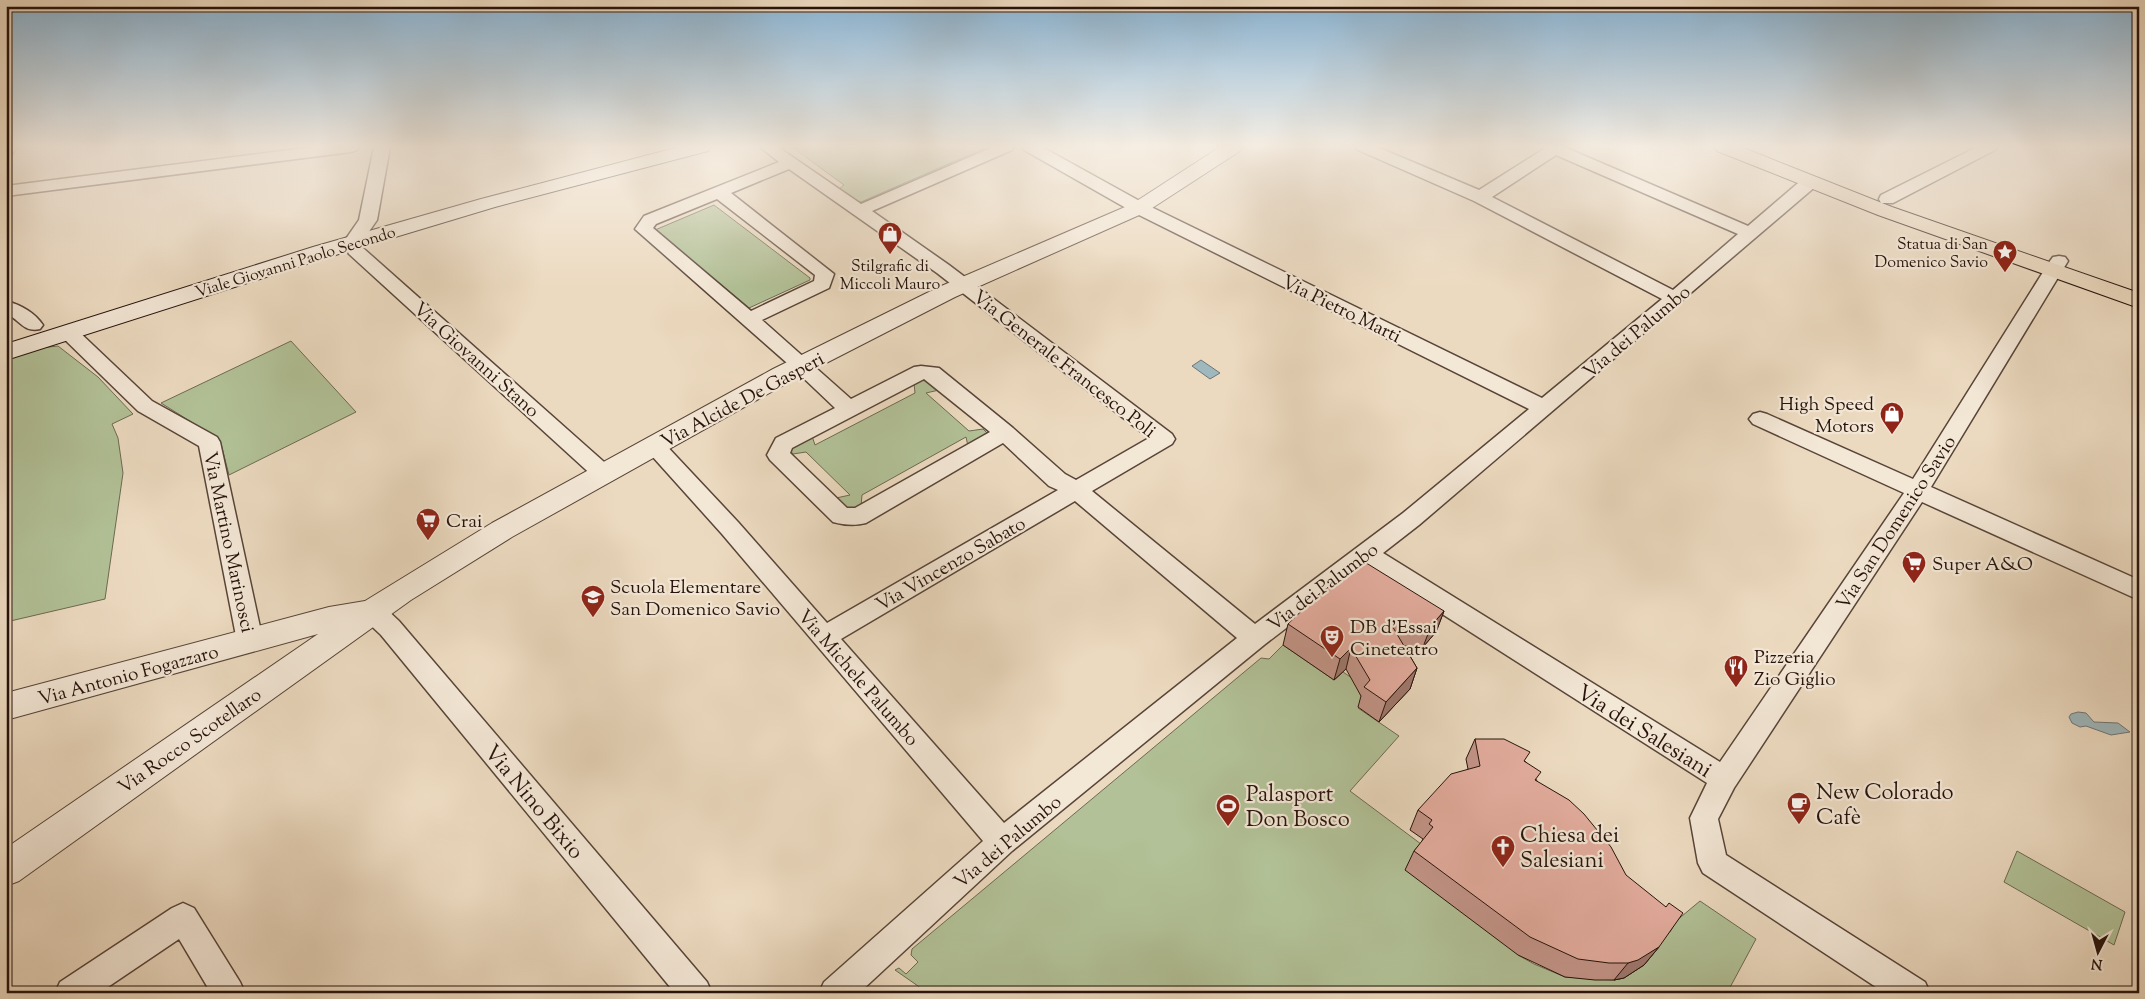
<svg xmlns="http://www.w3.org/2000/svg" width="2145" height="999" font-family="'Sorts Mill Goudy',serif">
  <rect width="100%" height="100%" fill="#ecdac0"/>
  <filter id="stains"><feTurbulence type="fractalNoise" baseFrequency=".004" numOctaves="4"/><feColorMatrix values="0 0 0 0 .2 0 0 0 0 .09 0 0 0 0 .02 0 0 0 .5 -.17"/></filter>
  <radialGradient id="worn" r=".72"><stop offset=".6" stop-color="#630" stop-opacity="0"/><stop offset="1" stop-color="#630" stop-opacity=".3"/></radialGradient>
  <path fill="#b2c197" stroke="#6c6a51" d="M 792,147 L 987,147 L 861,202 L 851,200 L 839,189 L 844,185 Z
    M 714,205 L 810,278 L 810,280 L 749,308 L 655,230 Z
    M 291,341 L 356,412 L 229,475 L 220,440 L 161,403 Z
    M 58,346 L 98,377 L 133,414 L 112,424 L 118,438 L 123,473 L 105,599 L 6,622 L 6,359 L 40,348 Z
    M 921,380 L 927,381 L 939,390 L 926,393 L 969,431 L 983,429 L 987,433 L 986,435 L 968,446 L 966,437 L 862,495 L 861,506 L 854,510 L 849,510 L 836,498 L 850,495 L 806,452 L 793,454 L 790,450 L 794,446 L 812,436 L 815,445 L 915,393 L 914,383 Z
    M 1283,645 L 1334,680 L 1343,672 L 1352,678 L 1364,701 L 1358,708 L 1399,736 L 1350,791 L 1425,847 L 1518,955 L 1534,964 L 1565,977 L 1614,980 L 1623,978 L 1644,965 L 1668,931 L 1670,932 L 1676,921 L 1700,901 L 1756,939 L 1727,993 L 928,993 L 895,970 L 899,968 L 906,974 L 918,962 L 911,955 L 912,949 L 1261,658 L 1269,659 Z
    M 2017,851 L 2125,912 L 2114,945 L 2004,882 Z"/>
  <path fill="#9eb8be" stroke="#6e7676" d="M 1201,360 L 1220,373 L 1210,379 L 1192,366 Z
    M 2078,712 L 2086,713 L 2094,722 L 2118,723 L 2130,732 L 2111,735 L 2086,726 L 2080,727 L 2072,723 L 2069,717 L 2071,714 Z"/>
  <g fill="none" stroke-linecap="round" stroke-linejoin="round">
    <defs>
      <path id="minor" d="M 6,147 L 17,147 L 12,154 L 6,156 Z
        M 314,147 L 359,147 L 357,150 L 351,152 L 6,196 L 6,186 Z
        M 374,147 L 390,147 L 377,220 L 361,243 L 363,248 L 612,469 L 615,474 L 612,479 L 604,482 L 596,479 L 349,254 L 343,243 L 359,220 Z
        M 760,147 L 778,147 L 861,204 L 993,147 L 1014,147 L 1012,150 L 872,211 L 949,265 L 1172,434 L 1175,439 L 1172,444 L 1092,491 L 1255,624 L 1403,513 L 1529,409 L 1133,212 L 1024,150 L 1022,147 L 1042,147 L 1145,204 L 1542,398 L 1662,299 L 1474,201 L 1358,150 L 1356,147 L 1377,147 L 1479,190 L 1547,147 L 1564,147 L 1748,226 L 1804,178 L 1816,178 L 1818,182 L 1816,186 L 1419,525 L 1383,553 L 1720,762 L 1904,493 L 1753,424 L 1749,419 L 1753,414 L 1760,412 L 1767,414 L 1913,479 L 2050,261 L 2053,257 L 2059,256 L 2065,257 L 2068,261 L 1931,487 L 2139,580 L 2139,600 L 1922,502 L 1734,788 L 1718,819 L 1726,855 L 1925,982 L 1930,993 L 1885,993 L 1703,873 L 1698,863 L 1690,818 L 1707,783 L 1367,566 L 1264,645 L 1012,851 L 859,993 L 819,993 L 824,982 L 983,841 L 722,534 L 643,446 L 646,441 L 654,439 L 662,441 L 738,522 L 827,623 L 1058,490 L 1049,486 L 1003,443 L 866,523 C 855,526 844,525 833,522 L 770,460 L 767,455 L 776,438 L 835,408 L 795,370 L 635,229 L 644,216 L 779,162 ZM 1556,155 L 1738,234 L 1673,290 L 1492,197 ZM 789,169 L 937,273 L 1149,438 L 1076,480 L 1065,474 L 1013,428 L 939,368 L 921,366 L 914,367 L 851,399 L 762,320 L 829,288 L 834,274 L 731,193 ZM 717,199 L 815,275 L 814,281 L 751,311 L 653,228 L 656,224 ZM 924,379 L 990,432 L 855,508 L 847,508 L 790,453 L 792,448 ZM 1075,501 L 1237,638 L 1004,823 L 841,639 Z
        M 1977,147 L 1997,147 L 1995,150 L 1893,203 L 1881,203 L 1879,199 L 1881,195 Z
        M 6,301 C 21,305 34,312 43,325 L 40,329 C 23,333 20,319 6,314 Z
        M 68,326 L 75,328 L 152,401 L 217,437 L 220,442 L 263,641 L 259,648 L 250,651 L 241,648 L 237,641 L 199,446 L 138,411 L 61,336 L 58,332 L 61,328 Z
        M 373,602 L 382,605 L 399,621 L 707,982 L 712,993 L 675,993 L 381,635 L 364,619 L 361,612 L 364,605 Z
        M 183,903 L 194,908 L 240,982 L 245,993 L 211,993 L 179,939 L 99,993 L 55,993 L 60,982 L 172,908 Z"/>
      <path id="tertiary" d="M 1220,147 L 1243,147 L 1240,151 L 1146,212 L 955,297 L 791,381 L 512,537 L 411,600 L 19,881 L 6,886 L 6,848 L 318,634 L 6,720 L 6,693 L 329,607 L 365,601 L 492,523 L 773,369 L 939,287 L 1132,204 Z"/>
      <path id="secondary" d="M 679,147 L 711,147 L 708,151 L 495,207 L 329,257 L 6,360 L 6,344 L 313,247 L 481,199 Z"/>
      <path id="primary" d="M 1714,147 L 1741,147 L 1892,207 L 2139,293 L 2139,308 L 1878,215 L 1717,151 Z"/>
    </defs>
    <use href="#minor" stroke="#584438" stroke-width="3"/>
    <use href="#tertiary" stroke="#584438" stroke-width="2"/>
    <use href="#secondary" stroke="#26120b" stroke-width="2"/>
    <use href="#primary" stroke="#26120b" stroke-width="2"/>
    <use href="#minor" fill="#f3e7d6" fill-rule="evenodd"/>
    <use href="#tertiary" fill="#f3e7d6" fill-rule="evenodd"/>
    <use href="#secondary" fill="#f3e7d6" fill-rule="evenodd"/>
    <use href="#primary" fill="#ecdac0" fill-rule="evenodd"/>
  </g>
  <path fill="#c49589" stroke="#26120b" d="M 1444,611 L 1436,632 L 1423,647 L 1404,646 L 1417,668 L 1410,689 L 1379,722 L 1358,707 L 1361,696 L 1346,669 L 1334,680 L 1283,645 L 1288,624 Z
    M 1475,739 L 1526,762 L 1537,781 L 1659,947 L 1644,965 L 1624,978 L 1614,980 L 1595,980 L 1565,977 L 1518,955 L 1405,870 L 1414,851 L 1421,843 L 1423,839 L 1410,830 L 1418,810 L 1468,769 L 1466,759 Z"/>
  <path fill="#a0796f" stroke="#26120b" d="M 1444,611 L 1436,632 L 1423,647 L 1431,626 Z
    M 1351,648 L 1346,669 L 1334,680 L 1340,659 Z
    M 1417,668 L 1410,689 L 1379,722 L 1386,702 Z
    M 1659,947 L 1644,965 L 1624,978 L 1614,980 L 1628,963 Z"/>
  <path fill="#e4ad9f" stroke="#26120b" d="M 1363,561 L 1444,611 L 1431,626 L 1391,624 L 1417,668 L 1386,702 L 1364,687 L 1370,680 L 1351,648 L 1340,659 L 1288,624 L 1318,595 Z
    M 1475,739 L 1504,739 L 1530,752 L 1524,761 L 1541,772 L 1535,780 L 1569,800 L 1584,814 L 1611,847 L 1626,875 L 1666,907 L 1669,903 L 1683,913 L 1659,947 L 1638,960 L 1628,963 L 1609,963 L 1578,959 L 1530,937 L 1414,851 L 1433,827 L 1429,824 L 1432,820 L 1418,810 L 1451,774 L 1480,766 Z"/>
  <linearGradient id="sky" x2="0" y2="1"><stop stop-color="#8ab6d7"/><stop offset="0.51" stop-color="#f6eee3"/><stop offset="1" stop-color="#f6eee3" stop-opacity="0"/></linearGradient>
  <rect width="2145" height="287" fill="url(#sky)"/>
  <defs>
    <symbol id="shop-pin" viewBox="-11 -11 22 30"><path d="M0 17L-7.5 6A9.5 9.5 0 1 1 7.5 6Z" fill="#8f2418" stroke="#f3e7d6"/><path d="M-5-2.5h2.3a2.7 3.5 0 0 1 5.4 0H5L5.5 6h-11ZM-1.5-2.5h3a1.5 2.3 0 0 0-3 0Z" fill="#fff"/></symbol>
    <symbol id="sight-pin" viewBox="-11 -11 22 30"><path d="M0 17L-7.5 6A9.5 9.5 0 1 1 7.5 6Z" fill="#8f2418" stroke="#f3e7d6"/><path d="M0-6L1.8-2.2L6-1.7L2.9 1.2L3.7 5.4L0 3.3L-3.7 5.4L-2.9 1.2L-6-1.7L-1.8-2.2Z" fill="#fff"/></symbol>
    <symbol id="supermarket-pin" viewBox="-11 -11 22 30"><path d="M0 17L-7.5 6A9.5 9.5 0 1 1 7.5 6Z" fill="#8f2418" stroke="#f3e7d6"/><path d="M-6-5.5h2.5l.6 2H6L4.5 2H-2.5L-4.4-4H-6ZM-1.5 3.2a1.3 1.3 0 1 0 .1 0ZM3 3.2a1.3 1.3 0 1 0 .1 0Z" fill="#fff"/></symbol>
    <symbol id="school-pin" viewBox="-11 -11 22 30"><path d="M0 17L-7.5 6A9.5 9.5 0 1 1 7.5 6Z" fill="#8f2418" stroke="#f3e7d6"/><path d="M0-5L7-2L0 1L-7-2ZM-4 1L0 2.5L4 1V4Q0 6-4 4Z" fill="#fff"/></symbol>
    <symbol id="theatre-pin" viewBox="-11 -11 22 30"><path d="M0 17L-7.5 6A9.5 9.5 0 1 1 7.5 6Z" fill="#8f2418" stroke="#f3e7d6"/><path d="M-5-5.5Q0-4 5-5.5V0Q5 5 0 6Q-5 5-5 0ZM-3.3-2.5H-1v1.5H-3.3ZM1-2.5H3.3v1.5H1ZM-2.8 1Q0 5.5 2.8 1Z" fill="#fff"/></symbol>
    <symbol id="restaurant-pin" viewBox="-11 -11 22 30"><path d="M0 17L-7.5 6A9.5 9.5 0 1 1 7.5 6Z" fill="#8f2418" stroke="#f3e7d6"/><path d="M-5-6h1v4h1v-4h1v4h1v-4h1v5L-1.5 .5V6h-2V.5L-5-1ZM5-6V6H3V1.5H1.5Q1.5-4 5-6Z" fill="#fff"/></symbol>
    <symbol id="cafe-pin" viewBox="-11 -11 22 30"><path d="M0 17L-7.5 6A9.5 9.5 0 1 1 7.5 6Z" fill="#8f2418" stroke="#f3e7d6"/><path d="M-5.5-4.5H6V0H3Q3 3.5 0 3.5H-2.5Q-5.5 3.5-5.5 0ZM3-3.2v2h1.7v-2ZM-6 4.5H4V6H-6Z" fill="#fff"/></symbol>
    <symbol id="stadium-pin" viewBox="-11 -11 22 30"><path d="M0 17L-7.5 6A9.5 9.5 0 1 1 7.5 6Z" fill="#8f2418" stroke="#f3e7d6"/><path d="M0-5a6.5 5 0 1 0 0 10a6.5 5 0 1 0 0-10ZM-3.5-1.8h7v3.6h-7Z" fill="#fff"/></symbol>
    <symbol id="church-pin" viewBox="-11 -11 22 30"><path d="M0 17L-7.5 6A9.5 9.5 0 1 1 7.5 6Z" fill="#8f2418" stroke="#f3e7d6"/><path d="M-1.2-6h2.4v3.5h3.3v2.4h-3.3V6h-2.4V-.1h-3.3v-2.4h3.3Z" fill="#fff"/></symbol>
  </defs>
  <g fill-rule="evenodd">
    <use href="#shop-pin" x="876" y="220" width="28" height="38"/>
    <use href="#sight-pin" x="1991" y="238" width="28" height="38"/>
    <use href="#shop-pin" x="1878" y="400" width="28" height="38"/>
    <use href="#supermarket-pin" x="414" y="506" width="28" height="38"/>
    <use href="#supermarket-pin" x="1900" y="549" width="28" height="38"/>
    <use href="#school-pin" x="579" y="583" width="28" height="38"/>
    <use href="#theatre-pin" x="1318" y="623" width="28" height="38"/>
    <use href="#restaurant-pin" x="1722" y="653" width="28" height="38"/>
    <use href="#cafe-pin" x="1785" y="790" width="28" height="38"/>
    <use href="#stadium-pin" x="1214" y="792" width="28" height="38"/>
    <use href="#church-pin" x="1489" y="833" width="28" height="38"/>
  </g>
  <g text-anchor="middle" stroke-width="4.5" stroke-linejoin="round" paint-order="stroke">
    <g font-size="16" fill="#26120b" stroke="#f3e7d6" text-anchor="end">
      <text x="1988" y="249">Statua di San<tspan x="1988" dy="18">Domenico Savio</tspan></text>
      <text x="890" y="271" text-anchor="middle">Stilgrafic di<tspan x="890" dy="18">Miccoli Mauro</tspan></text>
    </g>
    <g font-size="16" fill="#26120b" stroke="#f3e7d6">
      <text transform="translate(295 261) rotate(-17)" y="6">Viale Giovanni Paolo Secondo</text>
    </g>
    <g font-size="19" fill="#26120b" stroke="#f3e7d6">
      <text transform="translate(1342 308) rotate(26)" y="7">Via Pietro Marti</text>
      <text transform="translate(1636 331) rotate(-40)" y="7">Via dei Palumbo</text>
      <text transform="translate(477 359) rotate(42)" y="7">Via Giovanni Stano</text>
      <text transform="translate(1065 363) rotate(38)" y="7">Via Generale Francesco Poli</text>
      <text transform="translate(742 399) rotate(-28)" y="7">Via Alcide De Gasperi</text>
      <text transform="translate(1895 522) rotate(-57)" y="7">Via San Domenico Savio</text>
      <text transform="translate(230 542) rotate(78)" y="7">Via Martino Marinosci</text>
      <text transform="translate(950 563) rotate(-30)" y="7">Via Vincenzo Sabato</text>
      <text transform="translate(1322 586) rotate(-37)" y="7">Via dei Palumbo</text>
      <text transform="translate(128 674) rotate(-15)" y="7">Via Antonio Fogazzaro</text>
      <text transform="translate(859 677) rotate(49)" y="7">Via Michele Palumbo</text>
      <text transform="translate(189 740) rotate(-35)" y="7">Via Rocco Scotellaro</text>
      <text transform="translate(1007 841) rotate(-40)" y="7">Via dei Palumbo</text>
    </g>
    <g font-size="19" fill="#26120b" stroke="#f3e7d6" text-anchor="start">
      <text x="1874" y="410" text-anchor="end">High Speed<tspan x="1874" dy="22">Motors</tspan></text>
      <text x="446" y="527">Crai</text>
      <text x="1932" y="570">Super A&amp;O</text>
      <text x="610" y="593">Scuola Elementare<tspan x="610" dy="22">San Domenico Savio</tspan></text>
      <text x="1350" y="633">DB d'Essai<tspan x="1350" dy="22">Cineteatro</tspan></text>
      <text x="1754" y="663">Pizzeria<tspan x="1754" dy="22">Zio Giglio</tspan></text>
    </g>
    <g font-size="22" fill="#26120b" stroke="#f3e7d6">
      <text transform="translate(1645 730) rotate(32)" y="8">Via dei Salesiani</text>
      <text transform="translate(535 801) rotate(50)" y="8">Via Nino Bixio</text>
    </g>
    <g font-size="22" fill="#26120b" stroke="#f3e7d6" text-anchor="start">
      <text x="1816" y="799">New Colorado<tspan x="1816" dy="25">Cafè</tspan></text>
      <text x="1246" y="801">Palasport<tspan x="1246" dy="25">Don Bosco</tspan></text>
      <text x="1520" y="842">Chiesa dei<tspan x="1520" dy="25">Salesiani</tspan></text>
    </g>
  </g>
  <rect width="2145" height="999" fill="none" stroke="#ecdac0" stroke-width="25"/>
  <rect x="8" y="8" width="2130" height="984" fill="none" stroke="#26120b" stroke-width="2.5"/>
  <rect x="12" y="12" width="2120" height="974" fill="none" stroke="#26120b"/>
  <g transform="translate(2098 952) rotate(186)" stroke="#f3e7d6" stroke-width="4" paint-order="stroke">
  <path d="M0-4L9 19L0 12L-9 19Z" fill="#26120b"/>
  <text y="-8" font-size="14" font-weight="bold" text-anchor="middle" fill="#26120b">N</text>
  </g>
  <rect width="100%" height="100%" filter="url(#stains)"/>
  <rect width="100%" height="100%" fill="url(#worn)"/>
</svg>
